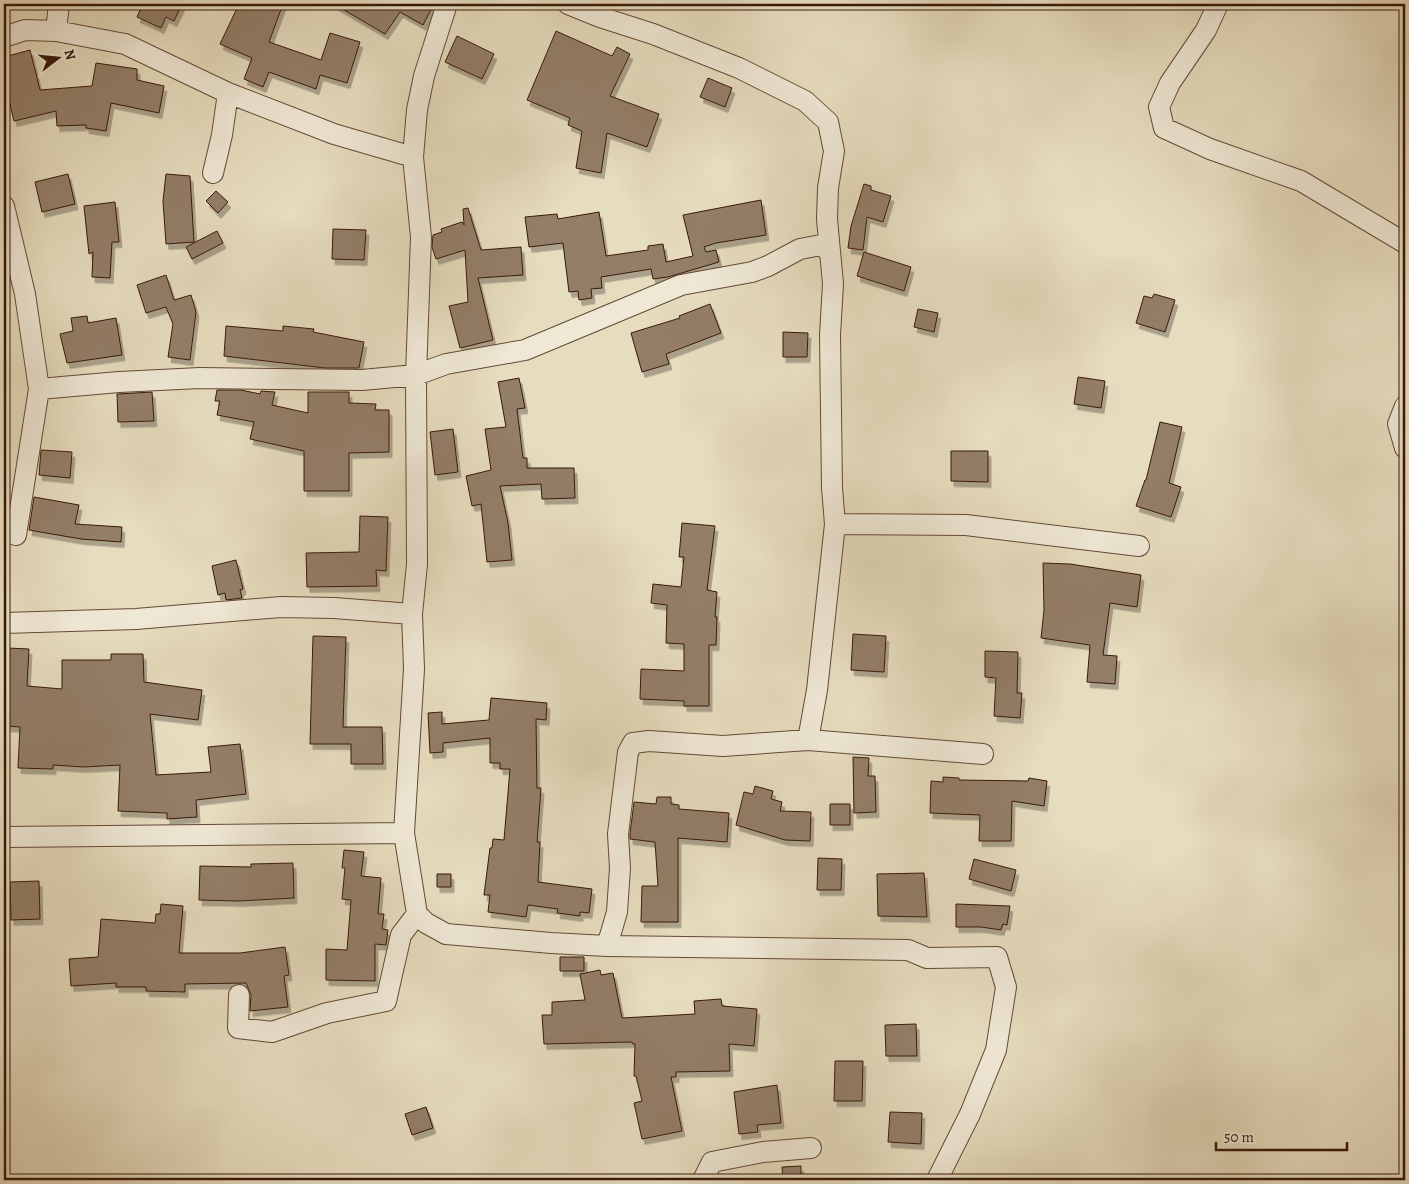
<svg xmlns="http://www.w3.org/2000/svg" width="1409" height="1184" font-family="Alegreya,serif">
  <defs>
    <filter id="shadow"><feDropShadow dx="3" dy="5.5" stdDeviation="0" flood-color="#0004"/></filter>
  </defs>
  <rect width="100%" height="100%" fill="#e6dcbe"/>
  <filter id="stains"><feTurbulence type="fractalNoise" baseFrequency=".004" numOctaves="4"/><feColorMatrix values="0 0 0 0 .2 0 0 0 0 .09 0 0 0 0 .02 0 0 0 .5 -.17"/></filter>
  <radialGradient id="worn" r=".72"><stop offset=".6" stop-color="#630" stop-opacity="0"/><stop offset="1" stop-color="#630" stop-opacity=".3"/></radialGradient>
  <path fill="#937e67" stroke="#391809" filter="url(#shadow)" d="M 137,4 L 182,4 L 174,21 L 166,17 L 161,28 L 137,17 L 142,6 Z
    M 239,4 L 283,4 L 269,42 L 321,60 L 330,33 L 360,42 L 347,83 L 320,75 L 316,89 L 269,72 L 263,87 L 244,79 L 252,58 L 220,44 Z
    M 334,4 L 434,4 L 423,25 L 400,12 L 385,34 Z
    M 556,31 L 612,56 L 617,47 L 630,54 L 610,96 L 659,114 L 647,147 L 607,133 L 601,173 L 576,168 L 582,131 L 568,125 L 570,118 L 527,100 Z
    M 457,36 L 494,54 L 482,79 L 445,62 Z
    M 30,50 L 40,90 L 92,86 L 96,63 L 137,69 L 137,80 L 164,86 L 159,113 L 111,103 L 106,131 L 86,128 L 86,125 L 57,126 L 56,111 L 14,121 L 4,79 L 4,57 Z
    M 708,78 L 732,88 L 725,107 L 700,97 Z
    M 68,174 L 75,204 L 42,212 L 35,182 Z
    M 166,174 L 190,176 L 194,242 L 166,244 L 163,201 Z
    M 864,184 L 871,186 L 871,190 L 891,196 L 883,222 L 867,217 L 863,250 L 848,248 L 851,226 Z
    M 216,191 L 228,202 L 218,213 L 206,201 Z
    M 761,200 L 766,235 L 716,243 L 704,247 L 706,252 L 716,250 L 719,262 L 668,277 L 653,279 L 651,269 L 601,277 L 602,288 L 591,289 L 592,298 L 579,300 L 578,291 L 569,292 L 563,243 L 529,247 L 525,217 L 557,214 L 558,219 L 599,212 L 606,256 L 648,250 L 648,246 L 663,244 L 666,262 L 693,256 L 683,215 Z
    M 115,202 L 119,242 L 112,242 L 110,278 L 92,277 L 93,252 L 89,254 L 84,206 Z
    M 468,208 L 481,250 L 521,247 L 523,275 L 478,278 L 493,340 L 460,348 L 449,306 L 468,302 L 465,250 L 436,259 L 432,247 L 433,235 L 442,232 L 441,229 L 462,222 L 464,225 L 463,209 Z
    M 333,229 L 366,230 L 364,260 L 332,259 Z
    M 217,231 L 223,243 L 192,259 L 186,247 Z
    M 864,252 L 911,267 L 904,291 L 857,276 Z
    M 166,275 L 174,300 L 191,295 L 196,312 L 190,360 L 168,357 L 173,324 L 166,307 L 146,313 L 137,285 Z
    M 1154,294 L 1175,300 L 1165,332 L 1136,323 L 1144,296 L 1152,298 Z
    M 710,304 L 721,333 L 666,354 L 669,364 L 642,372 L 631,333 L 680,318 L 679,316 Z
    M 918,309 L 938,313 L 934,332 L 914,327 Z
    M 87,316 L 88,323 L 116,318 L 122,355 L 67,363 L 60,334 L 73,331 L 71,318 Z
    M 226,326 L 283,331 L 283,326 L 314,329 L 313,332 L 364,342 L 359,368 L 325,368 L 224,356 Z
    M 783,332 L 808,333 L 807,357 L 783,357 Z
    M 1078,377 L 1105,381 L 1101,408 L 1074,404 Z
    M 519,378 L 525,408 L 517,409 L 523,458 L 527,458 L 527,468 L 574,468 L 575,498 L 542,499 L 541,484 L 500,486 L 508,523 L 512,560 L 487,562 L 481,504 L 472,506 L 466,476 L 491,470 L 485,429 L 506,427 L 498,382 Z
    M 217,390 L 241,390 L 260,394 L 261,391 L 275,392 L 272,405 L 308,413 L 308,392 L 349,392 L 349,403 L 376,404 L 375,410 L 389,410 L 389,452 L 349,453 L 349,491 L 304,491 L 304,451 L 250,439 L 254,422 L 217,415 L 220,401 L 215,401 Z
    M 152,392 L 154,421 L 118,422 L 117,394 Z
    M 1160,422 L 1182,427 L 1169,483 L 1181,487 L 1171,517 L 1136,506 L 1145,480 L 1146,480 Z
    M 453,429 L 458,472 L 435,475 L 430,432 Z
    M 41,450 L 72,452 L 70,478 L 39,475 Z
    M 951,451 L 988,451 L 988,482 L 951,481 Z
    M 34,497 L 79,505 L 75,524 L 122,527 L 121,542 L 81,539 L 29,530 Z
    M 360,516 L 388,517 L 386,571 L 376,570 L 377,586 L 307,587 L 306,553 L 359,552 Z
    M 682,523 L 715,526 L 707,590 L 717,592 L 715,617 L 717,617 L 716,645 L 709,645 L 709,706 L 684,706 L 684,701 L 640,699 L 641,669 L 684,671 L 684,644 L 666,643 L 667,605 L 651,603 L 653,584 L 681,587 L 684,557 L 679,557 Z
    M 236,560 L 243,589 L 240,590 L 242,598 L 226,600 L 225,593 L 218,595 L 212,566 Z
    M 1043,563 L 1070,564 L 1141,575 L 1137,607 L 1110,603 L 1103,655 L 1117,656 L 1115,684 L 1087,682 L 1090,645 L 1041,638 L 1044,610 Z
    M 853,634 L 886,636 L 884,672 L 851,670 Z
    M 313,636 L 346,637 L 343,727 L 382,727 L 383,764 L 351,764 L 351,744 L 310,744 Z
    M 8,648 L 29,649 L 27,686 L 62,689 L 62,660 L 111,660 L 111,654 L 143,654 L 144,682 L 202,690 L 198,720 L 150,714 L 156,775 L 211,772 L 208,747 L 240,744 L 246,794 L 196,800 L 197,817 L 167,819 L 167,813 L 118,811 L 120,765 L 84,767 L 53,765 L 53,769 L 18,768 L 20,727 L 7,726 Z
    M 985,651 L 1018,652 L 1017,693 L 1022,693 L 1020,718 L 994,716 L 996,678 L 985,677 Z
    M 491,698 L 547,703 L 546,720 L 536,719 L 537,788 L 541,788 L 537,842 L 540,842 L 538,882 L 592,889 L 589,913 L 580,912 L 580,916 L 557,913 L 558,909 L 528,905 L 526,917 L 488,912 L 490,895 L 484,895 L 490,848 L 492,848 L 493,839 L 504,840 L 510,769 L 500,769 L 500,763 L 490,763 L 490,738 L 443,743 L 443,752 L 430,753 L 428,713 L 442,712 L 442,724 L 489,720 Z
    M 853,757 L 869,758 L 868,776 L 875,776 L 876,812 L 854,813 Z
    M 943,777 L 959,778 L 959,780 L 1028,781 L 1029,778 L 1047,781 L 1044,806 L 1012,801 L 1011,841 L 979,841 L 980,815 L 930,813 L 931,781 L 943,782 Z
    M 755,786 L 773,791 L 771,799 L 782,802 L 780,811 L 811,812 L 810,841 L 785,840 L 736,825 L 744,792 L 753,794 Z
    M 657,797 L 671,797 L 671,804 L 679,805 L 679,809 L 729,813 L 727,842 L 678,838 L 678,922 L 641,922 L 642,886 L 658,886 L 655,842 L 630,839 L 630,834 L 634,802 L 656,804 Z
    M 830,804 L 850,804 L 850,825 L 830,825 Z
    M 344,850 L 364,852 L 361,876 L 381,878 L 378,914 L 384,914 L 382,929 L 388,930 L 386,945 L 375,944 L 375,981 L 326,980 L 326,949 L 347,950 L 351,900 L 342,899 L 345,868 L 342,868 Z
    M 818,858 L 842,859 L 841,890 L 817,890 Z
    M 974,859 L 1016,870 L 1011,891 L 969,879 Z
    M 293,863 L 294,898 L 239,901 L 199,900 L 200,866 L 251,867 L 251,864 Z
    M 924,873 L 927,917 L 878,916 L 877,874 Z
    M 437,874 L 451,874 L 451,887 L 437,887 Z
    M 39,881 L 40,919 L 11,920 L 10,882 Z
    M 161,904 L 183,906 L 179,953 L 240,953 L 285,947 L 289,975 L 284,976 L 288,1007 L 250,1011 L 251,995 L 246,983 L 185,984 L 185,992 L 146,991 L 146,987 L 116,987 L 116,983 L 71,986 L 69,959 L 98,957 L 101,919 L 155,923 L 156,914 L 160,914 Z
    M 956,904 L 1010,906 L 1007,925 L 1003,924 L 1001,930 L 981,927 L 956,927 Z
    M 560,957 L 584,957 L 584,971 L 560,971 Z
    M 600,970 L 601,975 L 613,973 L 622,1018 L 695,1014 L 694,1001 L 721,999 L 722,1006 L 757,1009 L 754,1046 L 729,1044 L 730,1071 L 676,1072 L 676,1077 L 671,1077 L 682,1131 L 642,1139 L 634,1103 L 642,1101 L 636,1076 L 634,1076 L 635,1044 L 633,1044 L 632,1042 L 544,1044 L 542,1015 L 552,1015 L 552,1002 L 585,1000 L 580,974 Z
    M 916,1024 L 917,1056 L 886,1056 L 885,1025 Z
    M 835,1061 L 863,1061 L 862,1101 L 834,1101 Z
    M 777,1085 L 781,1123 L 757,1125 L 758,1132 L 739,1134 L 734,1092 Z
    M 426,1107 L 433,1128 L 412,1135 L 405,1114 Z
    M 890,1112 L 922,1113 L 921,1144 L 888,1142 Z
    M 801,1166 L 801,1180 L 783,1180 L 782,1167 Z"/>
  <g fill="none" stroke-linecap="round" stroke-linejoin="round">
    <defs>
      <path id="street" d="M 447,4 L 424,76 L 417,110 L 413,157 L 421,237 L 416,375 L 417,564 L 412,614 L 414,669 L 404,833 L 417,914 L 426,923 L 446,934 L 551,943 L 607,946 L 908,950 L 927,958 L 997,957 L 1006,987 L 996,1050 L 970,1114 L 937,1180
        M 568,4 L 600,17 L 605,4
        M 1218,4 L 1206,30 L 1170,83 L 1159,107 L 1164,128 L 1210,149 L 1301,181 L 1405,243
        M 600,17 L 653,34 L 739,68 L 805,101 L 828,122 L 834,151 L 828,188 L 827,219 L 833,284 L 830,335 L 832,488 L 835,524 L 817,690 L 808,740
        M 56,31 L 59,4
        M 4,37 L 25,30 L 56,31 L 125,44 L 228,93 L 334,134 L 413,157
        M 213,173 L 222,135 L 228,93
        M 4,206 L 25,294 L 39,389 L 119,382 L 200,378 L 362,380 L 416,375 L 446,364 L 525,350 L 681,285 L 752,272 L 768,266 L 800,249 L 821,245 L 830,252
        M 1405,406 L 1398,424 L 1405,448
        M 835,524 L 966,525 L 1139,546
        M 16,535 L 39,389
        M 4,623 L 136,619 L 281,607 L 334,608 L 412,614
        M 4,837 L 404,833
        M 607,946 L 617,912 L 620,868 L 618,834 L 628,752 L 633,743 L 649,741 L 723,746 L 808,740 L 983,754
        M 239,995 L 238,1028 L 272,1032 L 327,1013 L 386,1001 L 401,935 L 417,914
        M 703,1180 L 712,1162 L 763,1152 L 811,1148"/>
    </defs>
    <use href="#street" stroke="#644936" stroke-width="22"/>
    <use href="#street" stroke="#efe8d5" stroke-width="20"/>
  </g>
  <rect width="1409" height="1184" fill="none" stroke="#e6dcbe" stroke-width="20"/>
  <rect x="5" y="5" width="1399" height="1174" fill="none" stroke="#391809" stroke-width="2.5"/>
  <rect x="10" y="10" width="1389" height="1164" fill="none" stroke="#391809"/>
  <g transform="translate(58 58) rotate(74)" stroke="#efe8d5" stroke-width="4" paint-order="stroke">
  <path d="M0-4L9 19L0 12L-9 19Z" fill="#391809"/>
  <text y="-8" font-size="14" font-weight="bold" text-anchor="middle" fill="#391809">N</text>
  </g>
  <path d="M1216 1142v8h131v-8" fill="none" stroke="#391809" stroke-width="2.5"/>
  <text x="1224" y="1142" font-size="15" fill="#391809" stroke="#efe8d5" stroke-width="4" paint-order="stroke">50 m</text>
  <rect width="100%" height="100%" filter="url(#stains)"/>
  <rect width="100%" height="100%" fill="url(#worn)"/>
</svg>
